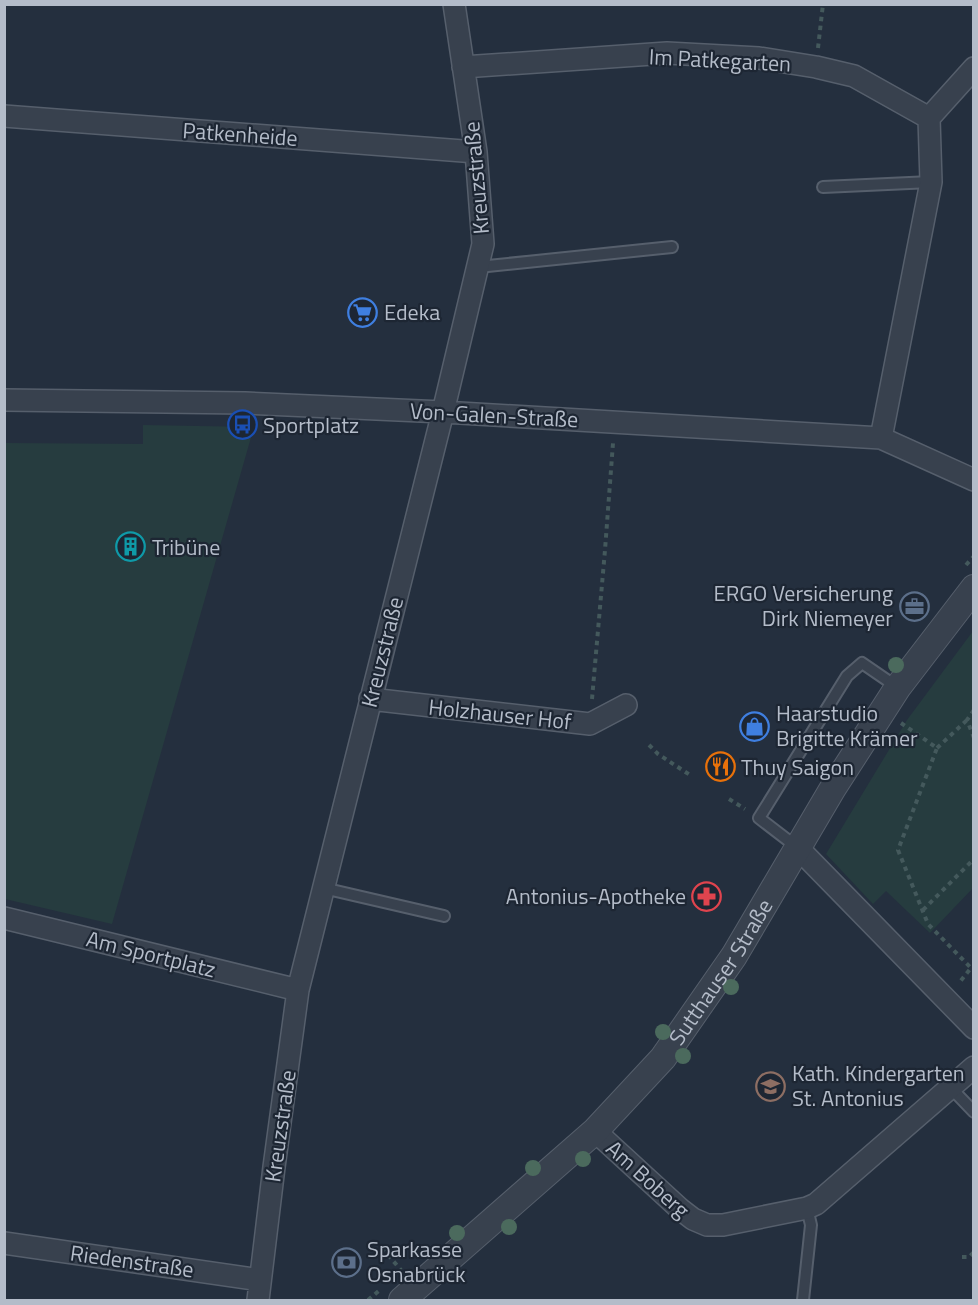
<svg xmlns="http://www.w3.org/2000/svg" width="978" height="1305" font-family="'Titillium Web',sans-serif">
  <rect width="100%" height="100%" fill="#242f3e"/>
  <path fill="#263c3f" d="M 143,425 L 254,427 L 112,924 L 5,899 L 5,443 L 143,444 Z
    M 973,631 L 973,888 L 930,933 L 886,891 L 873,904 L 826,854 L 907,720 Z"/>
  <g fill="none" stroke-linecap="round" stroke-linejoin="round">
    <defs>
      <path id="service" d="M 823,187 L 931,182
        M 478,267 L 672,247
        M 798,848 L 759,818 L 847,676 L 862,663 L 897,687
        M 323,888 L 444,916
        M 950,1087 L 974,1112
        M 803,1300 L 811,1225 L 807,1208"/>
      <path id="minor" d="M 463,67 L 667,53 L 759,58 L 816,67 L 854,76 L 929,118 L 974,68
        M 4,116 L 476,152
        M 4,400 L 245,403 L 443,412 L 881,438 L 974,480
        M 881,438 L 931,182 L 929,118
        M 370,699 L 590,724 L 626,705
        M 798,848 L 974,1028
        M 4,918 L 298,990
        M 595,1131 L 680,1209 L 693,1219 L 707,1225 L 723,1225 L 807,1208 L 816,1204 L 974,1067
        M 4,1243 L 260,1280
        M 258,1300 L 274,1167 L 298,990 L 443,412 L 483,244 L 476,152 L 454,4"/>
      <g id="tertiary">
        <path id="s1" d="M 402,1300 L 595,1131 L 663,1058 L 734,956 L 833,788 L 898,687 L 974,588"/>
      </g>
    </defs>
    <use href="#service" stroke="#565f6c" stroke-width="14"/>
    <use href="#minor" stroke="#565f6c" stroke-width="24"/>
    <use href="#tertiary" stroke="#565f6c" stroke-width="28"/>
    <path stroke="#44595c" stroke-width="4" stroke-dasharray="4.5 4.5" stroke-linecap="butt" d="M 818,48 L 823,4
      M 966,565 L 974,556
      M 592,699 L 605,550 L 613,443
      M 974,710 L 967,720 L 974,738
      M 901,723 L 937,748 L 898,850 L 928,924 L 971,968 L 959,983
      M 649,745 L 658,754 L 690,775
      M 937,748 L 967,720
      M 729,799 L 745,809
      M 923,910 L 974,859
      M 382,1248 L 401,1270
      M 962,1257 L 969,1257 L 974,1252
      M 368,1300 L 381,1289"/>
    <use href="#service" stroke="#38414e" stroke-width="10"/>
    <use href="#minor" stroke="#38414e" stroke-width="21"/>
    <use href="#tertiary" stroke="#38414e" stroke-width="26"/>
  </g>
  <g fill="#4b6a5d">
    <circle cx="896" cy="665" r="8"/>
    <circle cx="731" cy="987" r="8"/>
    <circle cx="663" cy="1032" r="8"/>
    <circle cx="683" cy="1056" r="8"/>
    <circle cx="583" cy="1159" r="8"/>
    <circle cx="533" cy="1168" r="8"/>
    <circle cx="509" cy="1227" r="8"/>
    <circle cx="457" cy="1233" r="8"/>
  </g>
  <defs>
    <symbol id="supermarket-ring" viewBox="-11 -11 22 22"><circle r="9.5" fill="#1d2633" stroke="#3f7fe0" stroke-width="1.5"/><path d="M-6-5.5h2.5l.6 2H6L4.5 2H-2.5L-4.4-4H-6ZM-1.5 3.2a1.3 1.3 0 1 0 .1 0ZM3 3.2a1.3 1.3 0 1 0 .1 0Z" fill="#3f7fe0"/></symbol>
    <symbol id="bus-ring" viewBox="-11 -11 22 22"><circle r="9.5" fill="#1d2633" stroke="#1a4fb4" stroke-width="1.5"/><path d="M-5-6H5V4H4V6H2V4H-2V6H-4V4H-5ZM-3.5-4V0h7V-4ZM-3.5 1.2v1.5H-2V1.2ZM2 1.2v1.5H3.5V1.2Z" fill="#1a4fb4"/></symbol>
    <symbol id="building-ring" viewBox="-11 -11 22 22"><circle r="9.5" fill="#1d2633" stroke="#0f9aa8" stroke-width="1.5"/><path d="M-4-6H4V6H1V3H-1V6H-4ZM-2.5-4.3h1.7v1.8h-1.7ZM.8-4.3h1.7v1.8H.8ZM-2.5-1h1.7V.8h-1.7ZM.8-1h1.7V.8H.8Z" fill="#0f9aa8"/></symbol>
    <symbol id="office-ring" viewBox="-11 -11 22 22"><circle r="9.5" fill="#1d2633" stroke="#5c6f8a" stroke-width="1.5"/><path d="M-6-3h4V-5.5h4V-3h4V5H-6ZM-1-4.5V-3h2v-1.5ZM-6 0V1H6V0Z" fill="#5c6f8a"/></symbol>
    <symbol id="shop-ring" viewBox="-11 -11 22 22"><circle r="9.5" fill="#1d2633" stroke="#3f7fe0" stroke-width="1.5"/><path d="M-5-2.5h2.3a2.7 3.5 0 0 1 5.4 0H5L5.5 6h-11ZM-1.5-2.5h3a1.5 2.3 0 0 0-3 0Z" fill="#3f7fe0"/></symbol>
    <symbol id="restaurant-ring" viewBox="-11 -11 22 22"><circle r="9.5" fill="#1d2633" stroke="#e8710a" stroke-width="1.5"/><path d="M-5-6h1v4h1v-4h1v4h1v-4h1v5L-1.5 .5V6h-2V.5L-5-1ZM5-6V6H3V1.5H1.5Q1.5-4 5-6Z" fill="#e8710a"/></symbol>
    <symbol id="pharmacy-ring" viewBox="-11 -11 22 22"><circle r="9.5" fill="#1d2633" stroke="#e0444e" stroke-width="1.5"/><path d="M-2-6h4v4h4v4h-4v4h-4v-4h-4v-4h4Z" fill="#e0444e"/></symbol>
    <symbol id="school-ring" viewBox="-11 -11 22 22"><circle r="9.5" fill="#1d2633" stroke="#8d6e63" stroke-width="1.5"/><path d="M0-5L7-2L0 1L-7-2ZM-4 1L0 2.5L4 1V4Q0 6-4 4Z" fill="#8d6e63"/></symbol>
    <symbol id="bank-ring" viewBox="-11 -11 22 22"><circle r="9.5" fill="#1d2633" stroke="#5c6f8a" stroke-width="1.5"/><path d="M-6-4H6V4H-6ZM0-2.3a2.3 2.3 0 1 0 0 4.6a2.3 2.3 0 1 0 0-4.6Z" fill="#5c6f8a"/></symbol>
  </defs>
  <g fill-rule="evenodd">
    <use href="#supermarket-ring" x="346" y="296" width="33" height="33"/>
    <use href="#bus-ring" x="226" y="408" width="33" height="33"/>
    <use href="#building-ring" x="114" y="530" width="33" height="33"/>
    <use href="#office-ring" x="898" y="590" width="33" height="33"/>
    <use href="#shop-ring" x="738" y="710" width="33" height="33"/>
    <use href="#restaurant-ring" x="704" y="750" width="33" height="33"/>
    <use href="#pharmacy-ring" x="690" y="880" width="33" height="33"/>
    <use href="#school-ring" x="754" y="1070" width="33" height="33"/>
    <use href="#bank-ring" x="330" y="1246" width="33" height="33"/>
  </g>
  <g text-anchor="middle" stroke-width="4.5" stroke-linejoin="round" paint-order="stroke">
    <g font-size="22" fill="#b4bcc9" stroke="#1d2633">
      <text transform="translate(720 60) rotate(3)" y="8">Im Patkegarten</text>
      <text transform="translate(240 134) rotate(4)" y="8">Patkenheide</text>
      <text transform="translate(476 178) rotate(-95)" y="8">Kreuzstraße</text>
      <text transform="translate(494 415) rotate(3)" y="8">Von-Galen-Straße</text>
      <text transform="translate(382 652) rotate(-76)" y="8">Kreuzstraße</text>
      <text transform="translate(500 714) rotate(6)" y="8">Holzhauser Hof</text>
      <text transform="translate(151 954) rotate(14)" y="8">Am Sportplatz</text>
      <text dy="8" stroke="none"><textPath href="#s1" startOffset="460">Sutthauser Straße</textPath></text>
      <text transform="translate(280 1126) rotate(-82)" y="8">Kreuzstraße</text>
      <text transform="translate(648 1179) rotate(42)" y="8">Am Boberg</text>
      <text transform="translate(132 1261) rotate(8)" y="8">Riedenstraße</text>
    </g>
    <g font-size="22" fill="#b4bcc9" stroke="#1d2633" text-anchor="start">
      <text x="384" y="320">Edeka</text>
      <text x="263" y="433">Sportplatz</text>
      <text x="152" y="555">Tribüne</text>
      <text x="893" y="601" text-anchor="end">ERGO Versicherung<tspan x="893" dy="25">Dirk Niemeyer</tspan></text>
      <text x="776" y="721">Haarstudio<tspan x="776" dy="25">Brigitte Krämer</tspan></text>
      <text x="741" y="775">Thuy Saigon</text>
      <text x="686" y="904" text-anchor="end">Antonius-Apotheke</text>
      <text x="792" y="1081">Kath. Kindergarten<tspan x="792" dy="25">St. Antonius</tspan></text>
      <text x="367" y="1257">Sparkasse<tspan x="367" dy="25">Osnabrück</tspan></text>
    </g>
  </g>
  <rect width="978" height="1305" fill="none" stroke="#b4bcc9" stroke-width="12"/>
</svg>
